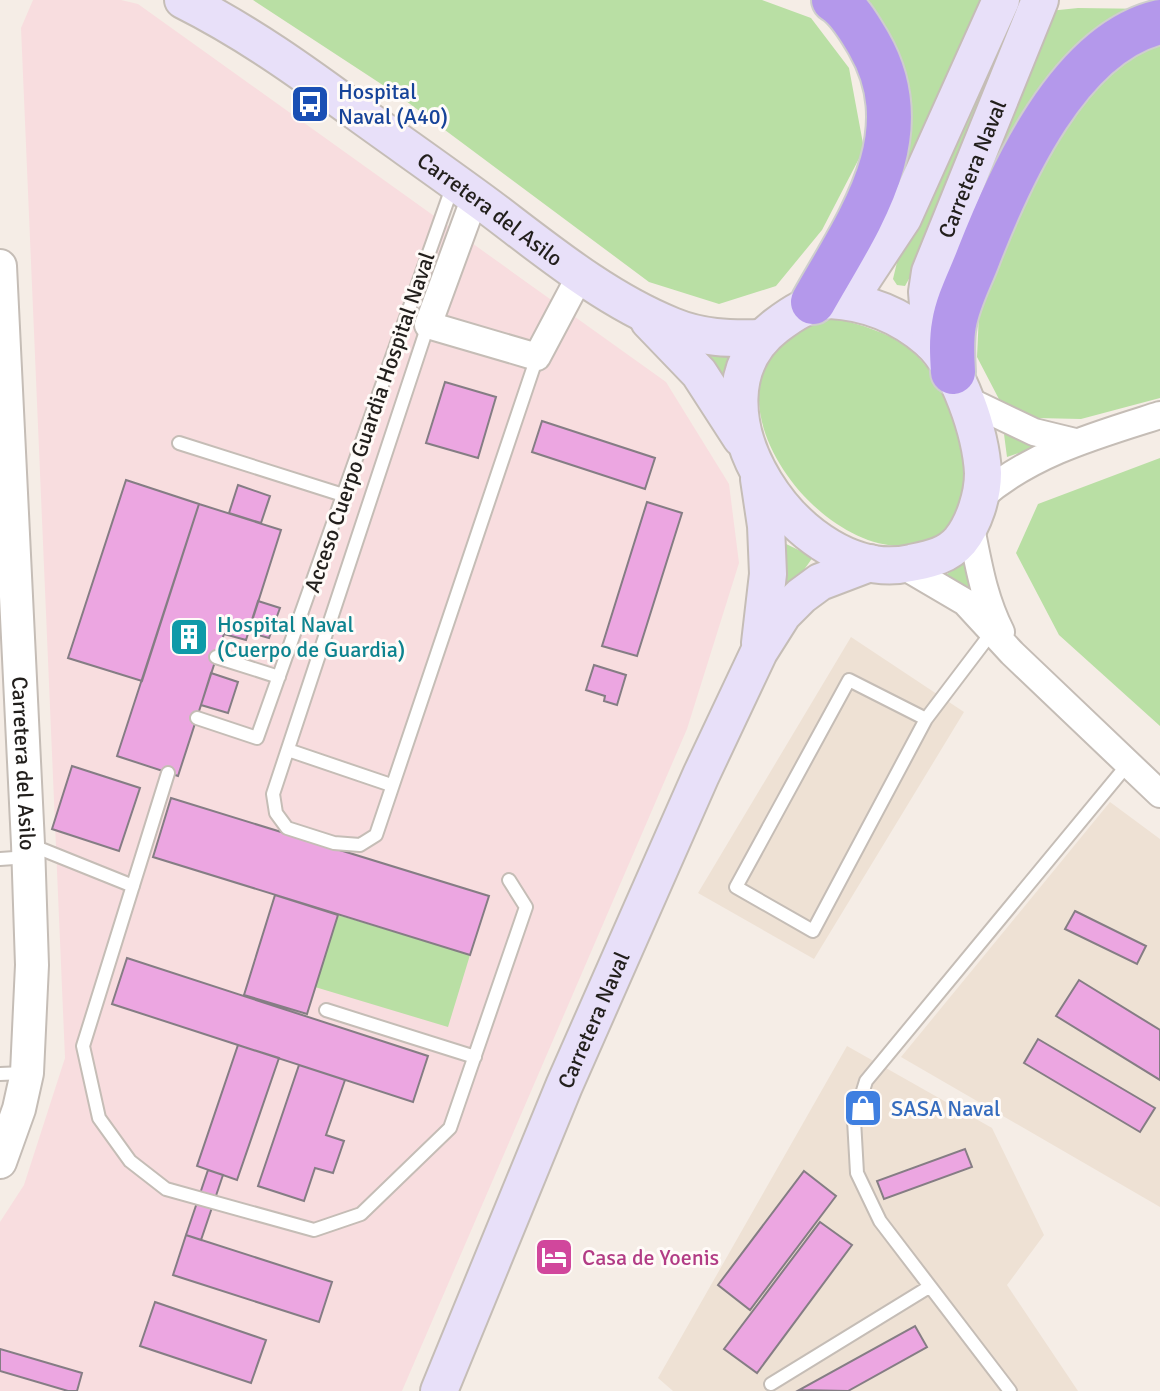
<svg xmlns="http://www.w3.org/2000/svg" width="1160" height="1391" font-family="Signika,sans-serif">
  <rect width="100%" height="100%" fill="#f5ede6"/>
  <path fill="#eee1d4" d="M 851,637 L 964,712 L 814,959 L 698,893 Z
    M 1110,802 L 1160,839 L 1160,1207 L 901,1057 Z
    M 847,1046 L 992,1128 L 1044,1235 L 1007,1285 L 1078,1391 L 673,1391 L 658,1378 Z"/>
  <path fill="#f8dddf" d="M 33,0 L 121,0 L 138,4 L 666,382 L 729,484 L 739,563 L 687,729 L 402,1391 L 0,1391 L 0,1222 L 24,1185 L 65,1058 L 21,28 Z"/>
  <path fill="#b9dfa4" d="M 253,0 L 762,0 L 811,18 L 849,68 L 864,149 L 822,230 L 776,286 L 719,304 L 649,282 L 398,95 Z
    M 847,0 L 984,0 L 888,219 Z
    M 1011,4 L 1025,5 L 910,277 L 905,286 L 897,285 L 893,279 L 898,258 Z
    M 1078,8 L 1153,9 L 1096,32 L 1060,62 L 1031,104 L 951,254 L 1049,11 Z
    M 1160,35 L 1160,398 L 1081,419 L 1036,418 L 1001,403 L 977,357 L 979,313 L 1011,209 L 1060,109 Z
    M 836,318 C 860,325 888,332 908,348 C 956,385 1005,514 924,542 C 833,574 695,402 792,335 C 808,325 817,320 836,318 Z
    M 703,351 L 738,357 L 729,391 Z
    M 1004,434 L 1040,446 L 1007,457 Z
    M 1160,458 L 1160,726 L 1059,635 L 1016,553 L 1038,504 Z
    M 782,542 L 813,557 L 780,604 Z
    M 967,559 L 976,598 L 946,575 Z
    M 338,915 L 470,955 L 448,1027 L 315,987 Z"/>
  <path fill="#eca6e1" stroke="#857d84" stroke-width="2" d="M 445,382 L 496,397 L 478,458 L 426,443 Z
    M 542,421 L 655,458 L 645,489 L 532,452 Z
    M 126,480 L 199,504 L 142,681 L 68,658 Z
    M 238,485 L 270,496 L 261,523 L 229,513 Z
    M 647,502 L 682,513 L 637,656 L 602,646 Z
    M 199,504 L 281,530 L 246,640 L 224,634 L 178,776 L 117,756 Z
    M 258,601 L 280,608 L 269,638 L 248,632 Z
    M 594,665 L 626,675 L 617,705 L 604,701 L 605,696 L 586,690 Z
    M 211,673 L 238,682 L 228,713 L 201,705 Z
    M 72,766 L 140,788 L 119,851 L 52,829 Z
    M 171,798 L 489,896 L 470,955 L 153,857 Z
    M 275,895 L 338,915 L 307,1014 L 244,995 Z
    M 1075,911 L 1146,946 L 1137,964 L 1065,929 Z
    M 127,958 L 428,1056 L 413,1102 L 112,1004 Z
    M 1079,980 L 1160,1030 L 1160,1080 L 1056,1016 Z
    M 1038,1039 L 1155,1108 L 1140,1132 L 1024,1063 Z
    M 238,1045 L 279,1058 L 237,1180 L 197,1166 Z
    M 299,1065 L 345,1080 L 326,1135 L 344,1141 L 333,1173 L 315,1168 L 304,1201 L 258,1186 Z
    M 965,1149 L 972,1167 L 884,1199 L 877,1181 Z
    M 208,1170 L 223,1175 L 201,1240 L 186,1235 Z
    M 804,1171 L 836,1196 L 750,1310 L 718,1285 Z
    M 820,1222 L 852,1245 L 757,1373 L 724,1349 Z
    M 186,1235 L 332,1282 L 319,1322 L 173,1275 Z
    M 155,1302 L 266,1340 L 251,1383 L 140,1346 Z
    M 915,1326 L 927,1347 L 848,1391 L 799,1390 Z
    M 0,1349 L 82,1373 L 77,1391 L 68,1391 L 0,1371 Z"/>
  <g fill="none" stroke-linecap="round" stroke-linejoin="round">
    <defs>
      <path id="service" d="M 428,325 L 273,794 L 276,813 L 287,828 L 334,843 L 360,845 L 376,835 L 537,357
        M 179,443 L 343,495
        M 216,657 L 279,677
        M 197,718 L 257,738 L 453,185
        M 926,719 L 849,680 L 736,887 L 813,931 L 926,719 L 992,632
        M 288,750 L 391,785
        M 168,773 L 83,1046 L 99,1118 L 130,1161 L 166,1189 L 314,1230 L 361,1214 L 450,1128 L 526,907 L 509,880
        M 31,845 L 133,886
        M 0,859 L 29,857
        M 326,1010 L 475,1057
        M 0,1074 L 24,1073
        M 771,1384 L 929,1287
        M 1010,1391 L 880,1221 L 857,1173 L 854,1120 L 866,1081 L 1128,764"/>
      <path id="minor" d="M 475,197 L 428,325 L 537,357 L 581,274
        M 965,399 L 1034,432 L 1075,442
        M 980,498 C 1031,453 1097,435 1160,415
        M 970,523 C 978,561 983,597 1001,632
        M 902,565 L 965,602 L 1012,653 L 1160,794"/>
      <g id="tertiary">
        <path id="s1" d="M 0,266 L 28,844 L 32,965 L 27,1073 L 19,1109 L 0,1162"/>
      </g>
      <g id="secondary">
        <path id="s2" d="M 183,0 C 247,32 304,73 361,115 C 404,146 447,176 489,207 C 546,250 605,299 672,326 C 701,338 729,339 761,338"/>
        <path d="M 830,300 C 868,302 900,315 929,340 C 959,367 981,434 983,473 C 983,495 974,524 960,541 C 947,556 930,559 911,563 C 801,588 676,402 776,326 C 793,313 809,303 830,300 Z"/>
        <path d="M 830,300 L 862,280 L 903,218 L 1001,0"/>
        <path d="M 649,321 L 699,373 L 741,438"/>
        <path id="s3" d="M 931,342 L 927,292 L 930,272 L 1040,0"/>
        <path d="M 759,479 L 766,526 L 768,574 L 760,643"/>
        <path id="s4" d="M 439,1391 L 564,1086 L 701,775 L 759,652 L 783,614 L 801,596 L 820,582 L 870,563"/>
      </g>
      <path id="motorway" d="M 813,302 C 858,222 922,136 869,44 C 860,29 849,9 834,0
        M 953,372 C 952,356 951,340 954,324 C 958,300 971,277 979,255 C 1010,176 1069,43 1160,22"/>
    </defs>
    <use href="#service" stroke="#c5bdb6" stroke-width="16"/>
    <use href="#minor" stroke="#c5bdb6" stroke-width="30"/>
    <use href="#tertiary" stroke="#c5bdb6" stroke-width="36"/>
    <use href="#secondary" stroke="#c5bdb6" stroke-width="40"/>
    <use href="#motorway" stroke="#cececd" stroke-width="48"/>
    <use href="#service" stroke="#fff" stroke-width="12"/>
    <use href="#minor" stroke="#fff" stroke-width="26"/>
    <use href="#tertiary" stroke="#fff" stroke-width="32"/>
    <use href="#secondary" stroke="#e8e0f9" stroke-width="36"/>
    <use href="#motorway" stroke="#b498eb" stroke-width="44"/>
  </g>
  <defs>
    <symbol id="bus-square" viewBox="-11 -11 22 22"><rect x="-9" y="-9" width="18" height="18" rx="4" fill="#1a4fb4" stroke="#fffbf8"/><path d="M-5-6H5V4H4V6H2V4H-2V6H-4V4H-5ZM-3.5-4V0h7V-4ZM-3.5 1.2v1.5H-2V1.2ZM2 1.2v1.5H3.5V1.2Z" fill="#fff"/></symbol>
    <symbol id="building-square" viewBox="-11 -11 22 22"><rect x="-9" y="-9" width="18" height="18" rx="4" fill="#0f9aa8" stroke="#fffbf8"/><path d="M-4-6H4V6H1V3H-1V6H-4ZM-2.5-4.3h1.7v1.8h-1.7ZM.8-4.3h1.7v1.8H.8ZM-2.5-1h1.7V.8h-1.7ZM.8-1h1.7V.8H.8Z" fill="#fff"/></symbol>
    <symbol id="shop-square" viewBox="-11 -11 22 22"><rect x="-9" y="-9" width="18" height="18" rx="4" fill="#3f7fe0" stroke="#fffbf8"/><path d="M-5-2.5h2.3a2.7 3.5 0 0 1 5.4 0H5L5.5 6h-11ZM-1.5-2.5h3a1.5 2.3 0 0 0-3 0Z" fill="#fff"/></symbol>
    <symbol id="hotel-square" viewBox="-11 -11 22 22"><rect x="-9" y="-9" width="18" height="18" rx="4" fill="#d1479c" stroke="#fffbf8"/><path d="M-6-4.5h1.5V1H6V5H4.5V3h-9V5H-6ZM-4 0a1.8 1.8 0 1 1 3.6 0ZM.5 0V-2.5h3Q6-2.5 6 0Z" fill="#fff"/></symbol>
  </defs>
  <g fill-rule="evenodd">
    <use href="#bus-square" x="288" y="82" width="44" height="44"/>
    <use href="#building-square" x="167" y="615" width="44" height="44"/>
    <use href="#shop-square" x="841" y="1086" width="44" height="44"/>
    <use href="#hotel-square" x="532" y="1235" width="44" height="44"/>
  </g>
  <g text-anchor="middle" stroke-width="6" stroke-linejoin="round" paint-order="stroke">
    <g font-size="22" fill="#164399" stroke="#fffbf8" text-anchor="start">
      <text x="338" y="99">Hospital<tspan x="338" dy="25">Naval (A40)</tspan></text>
    </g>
    <g font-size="22" fill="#221f1c" stroke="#fffbf8">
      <text dy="8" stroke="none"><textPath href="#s3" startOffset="182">Carretera Naval</textPath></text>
      <text dy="8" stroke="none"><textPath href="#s2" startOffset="372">Carretera del Asilo</textPath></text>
      <text transform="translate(369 422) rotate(-71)" y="8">Acceso Cuerpo Guardia Hospital Naval</text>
      <text dy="8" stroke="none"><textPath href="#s1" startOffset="498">Carretera del Asilo</textPath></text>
      <text dy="8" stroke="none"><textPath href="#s4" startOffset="402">Carretera Naval</textPath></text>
    </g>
    <g font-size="22" fill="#0d838f" stroke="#fffbf8" text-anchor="start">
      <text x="217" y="632">Hospital Naval<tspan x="217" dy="25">(Cuerpo de Guardia)</tspan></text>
    </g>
    <g font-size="22" fill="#366cbe" stroke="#fffbf8" text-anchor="start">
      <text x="891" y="1116">SASA Naval</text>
    </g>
    <g font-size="22" fill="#b23c85" stroke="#fffbf8" text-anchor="start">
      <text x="582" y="1265">Casa de Yoenis</text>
    </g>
  </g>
</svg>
